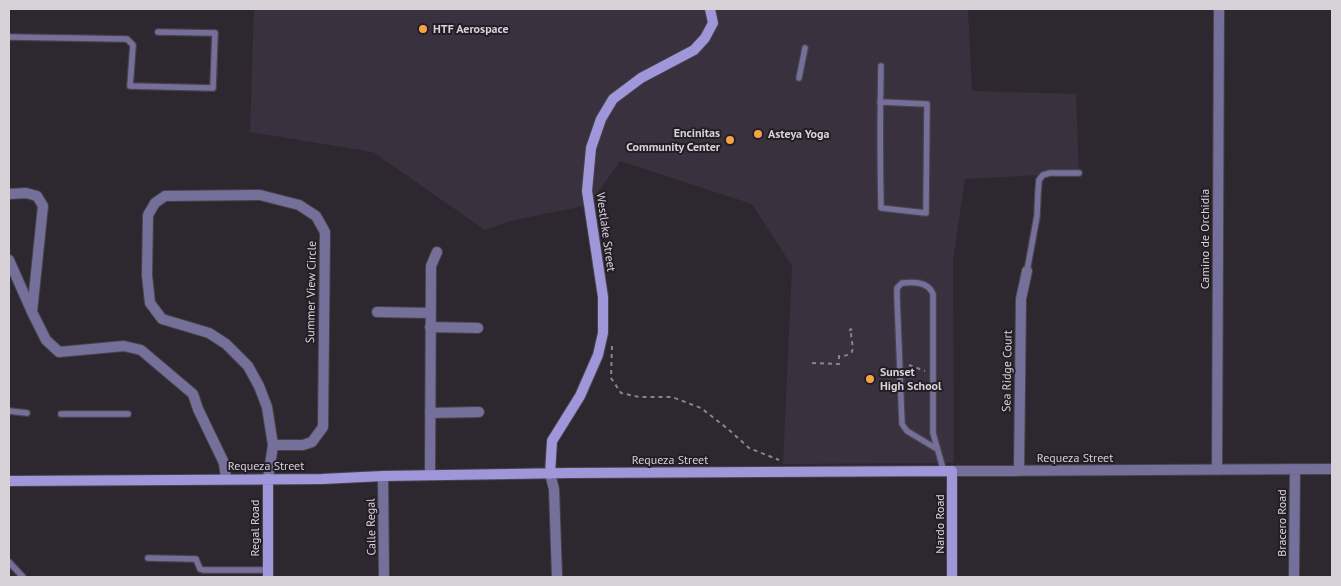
<svg xmlns="http://www.w3.org/2000/svg" width="1341" height="586" font-family="'PT Sans',sans-serif">
  <rect width="100%" height="100%" fill="#2d2830"/>
  <path fill="#39313e" d="M 229,9 L 968,9 L 972,91 L 1076,94 L 1079,173 L 965,179 L 953,260 L 954,463 L 783,464 L 792,266 L 752,204 L 620,161 L 589,205 L 510,221 L 485,230 L 373,152 L 250,132 L 254,9 Z"/>
  <g fill="none" stroke-linecap="round" stroke-linejoin="round">
    <defs>
      <path id="lane" d="M 9,37 L 127,39 L 133,45 L 130,86 L 213,88 L 215,33 L 158,32
        M 799,78 L 805,48
        M 880,102 L 927,104 L 926,213 L 881,208 C 880,160 880,113 881,66
        M 1027,271 L 1037,216 L 1038,193 L 1039,180 L 1043,175 L 1050,173 L 1079,173
        M 9,411 L 27,413
        M 61,414 L 128,414
        M 937,449 L 907,431 L 902,424 L 897,297 L 897,288 L 902,283 C 913,282 928,281 933,294 L 933,433 L 944,472
        M 148,558 L 196,559 L 200,569 L 203,570 L 268,570
        M 9,562 L 23,577"/>
      <path id="street" d="M 9,194 L 26,193 L 37,196 L 43,206 L 32,312 L 9,260
        M 260,195 L 299,205 L 316,216 L 325,232 L 323,427 L 312,442 L 303,445 L 273,445 L 267,407 L 259,386 L 248,366 L 226,344 L 209,333 L 162,319 L 150,303 L 147,275 L 148,215 L 155,203 L 165,196 Z
        M 32,312 L 46,340 L 59,352 L 124,346 L 141,350 L 193,394 L 198,409 L 224,463 L 226,479
        M 377,312 L 430,313
        M 430,327 L 478,328
        M 430,413 L 479,412
        M 1217,470 L 1219,9
        M 952,471 L 1332,469
        M 1019,471 L 1021,299 L 1027,271
        M 550,474 L 554,489 L 557,576
        M 430,475 L 431,266 L 437,252
        M 383,476 L 384,577
        M 268,479 L 273,445
        M 1294,577 L 1295,469"/>
      <path id="secondary" d="M 550,474 L 552,441 L 580,396 L 598,355 L 603,333 L 603,297 L 587,191 L 591,148 L 601,119 L 613,99 L 641,78 L 694,50 L 705,38 L 713,23 L 710,9
        M 268,479 L 268,577
        M 9,481 L 322,479 L 383,476 L 569,473 L 952,471 L 952,577"/>
    </defs>
    <use href="#lane" stroke="#48434b" stroke-width="8"/>
    <use href="#street" stroke="#48434b" stroke-width="12"/>
    <use href="#secondary" stroke="#48434b" stroke-width="12"/>
    <path stroke="#89858c" stroke-width="2" stroke-dasharray="4 4" stroke-linecap="butt" d="M 612,346 L 611,378 L 621,393 L 639,397 L 672,397 L 701,408 L 728,429 L 749,448 L 779,460
      M 812,363 L 839,364 L 839,356 C 858,356 852,347 851,334 L 853,332 L 851,329 L 849,331 L 851,334
      M 909,365 L 925,371"/>
    <use href="#lane" stroke="#75709a" stroke-width="5.5"/>
    <use href="#street" stroke="#75709a" stroke-width="10"/>
    <use href="#secondary" stroke="#a097db" stroke-width="10"/>
  </g>
  <g fill="#f5a346" stroke="#231e26" stroke-width="2">
    <circle cx="423" cy="29" r="5"/>
    <circle cx="758" cy="134" r="5"/>
    <circle cx="730" cy="140" r="5"/>
    <circle cx="870" cy="379" r="5"/>
  </g>
  <g text-anchor="middle" stroke-width="4" stroke-linejoin="round" paint-order="stroke">
    <g font-size="12" font-weight="bold" fill="#d6d2d8" stroke="#231e26" text-anchor="start">
      <text x="433" y="33">HTF Aerospace</text>
      <text x="720" y="137" text-anchor="end">Encinitas<tspan x="720" dy="14">Community Center</tspan></text>
      <text x="768" y="138">Asteya Yoga</text>
      <text x="880" y="376">Sunset<tspan x="880" dy="14">High School</tspan></text>
    </g>
    <g font-size="12" fill="#d6d2d8" stroke="#231e26">
      <text transform="translate(606 232) rotate(82)" y="4">Westlake Street</text>
      <text transform="translate(1205 239) rotate(-90)" y="4">Camino de Orchidia</text>
      <text transform="translate(311 292) rotate(-89)" y="4">Summer View Circle</text>
      <text transform="translate(1007 371) rotate(-89)" y="4">Sea Ridge Court</text>
      <text x="1075" y="462">Requeza Street</text>
      <text x="670" y="464">Requeza Street</text>
      <text x="266" y="470">Requeza Street</text>
      <text transform="translate(1282 523) rotate(-90)" y="4">Bracero Road</text>
      <text transform="translate(940 524) rotate(-90)" y="4">Nardo Road</text>
      <text transform="translate(371 527) rotate(-91)" y="4">Calle Regal</text>
      <text transform="translate(255 528) rotate(-90)" y="4">Regal Road</text>
    </g>
  </g>
  <rect width="1341" height="586" fill="none" stroke="#d6d2d8" stroke-width="20"/>
</svg>
